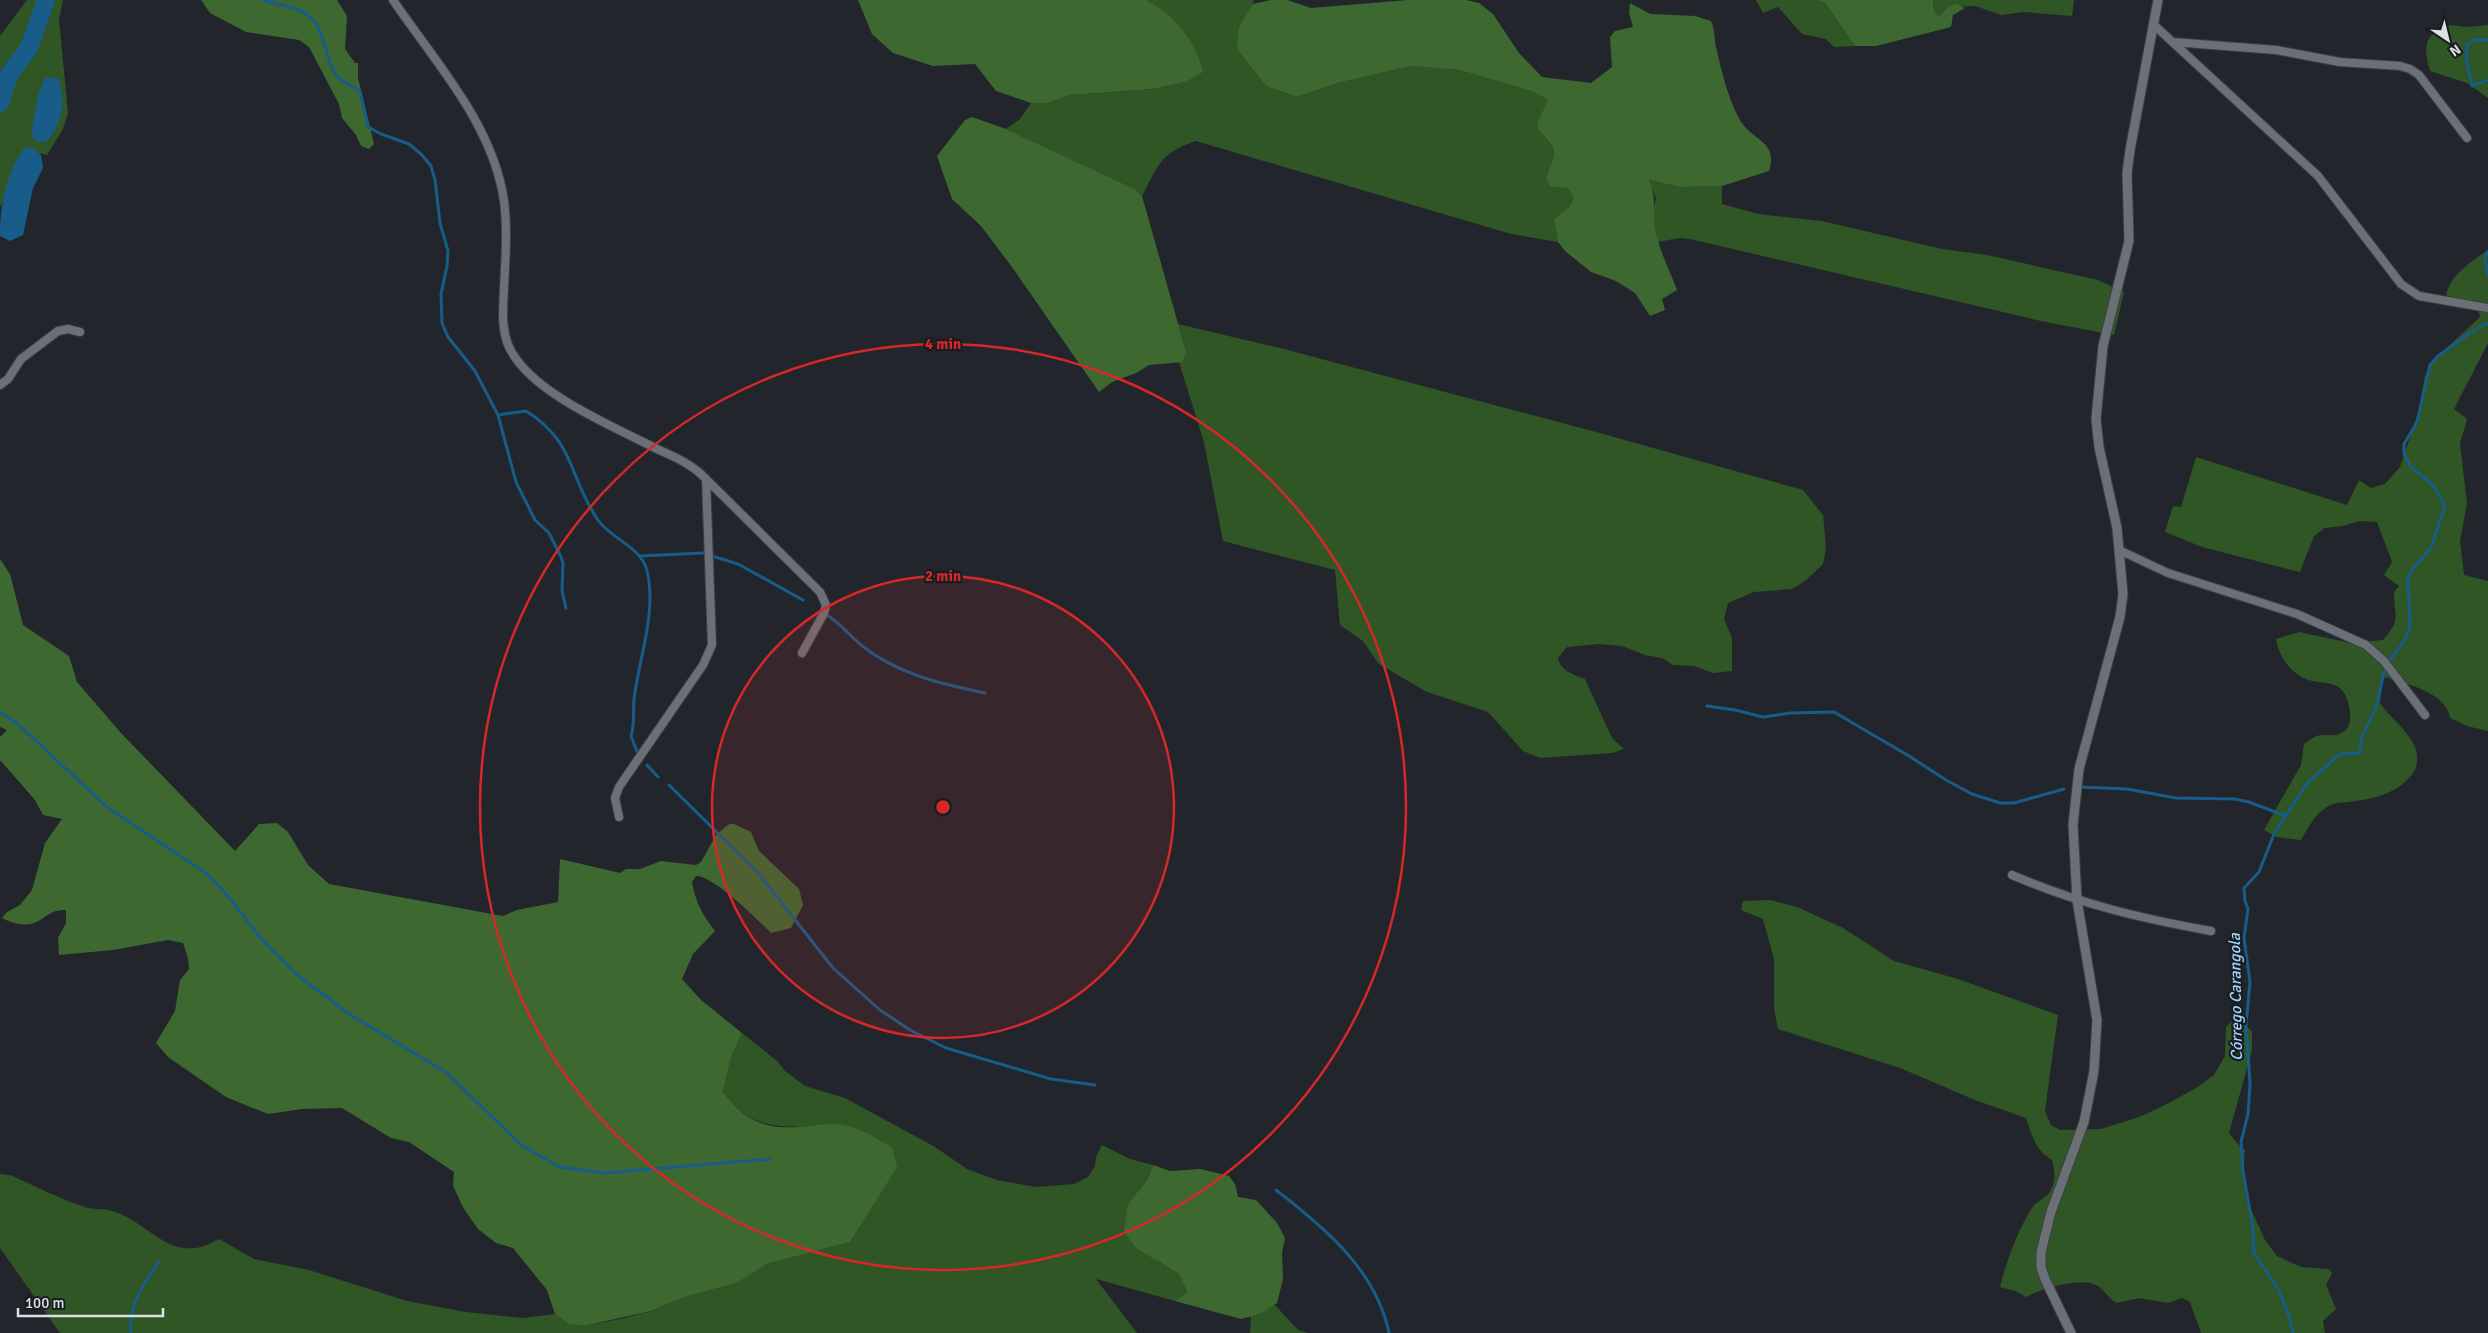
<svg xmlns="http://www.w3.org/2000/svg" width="2488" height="1333" font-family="Signika,sans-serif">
  <rect width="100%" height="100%" fill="#22262c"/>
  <path fill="#2f5624" d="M 27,0 L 63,0 L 59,19 L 68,113 L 63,129 L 47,155 L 34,152 L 0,207 L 0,36 Z
    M 1146,0 L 1254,0 L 1237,49 L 1266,86 L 1297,97 L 1338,83 L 1411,66 L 1459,70 L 1533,91 L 1548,100 L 1538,120 L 1538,129 C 1557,153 1558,148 1546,177 L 1567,188 L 1574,198 L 1569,207 L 1554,219 L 1558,242 L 1511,234 L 1196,141 C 1160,153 1159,164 1142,196 L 1135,189 L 1006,129 L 1020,119 L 1031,103 L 1048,103 L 1071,95 L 1153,89 L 1185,82 L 1152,3 Z
    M 1756,0 L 1816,0 L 1825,3 L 1855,46 L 1834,47 L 1826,39 L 1802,34 L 1778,7 L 1763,13 Z
    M 1933,0 L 2074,0 L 2072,16 L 2024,12 L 2001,15 L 1975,6 L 1948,7 L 1939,16 L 1934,12 Z
    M 2450,25 L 2467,27 L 2488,25 L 2488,98 L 2467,83 L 2430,71 C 2423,46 2424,34 2450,25 Z
    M 1649,180 L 1680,187 L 1722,186 L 1722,204 L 1758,214 L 1822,221 L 1942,249 L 1987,255 L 2098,280 L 2124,292 L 2114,335 L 2041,321 L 1690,239 L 1679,238 L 1658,242 L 1652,211 L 1656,199 Z
    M 2488,250 L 2488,343 L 2454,409 L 2467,419 L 2460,444 L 2467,503 L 2460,541 L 2464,575 L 2488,581 L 2488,731 L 2467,726 L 2450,718 C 2448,693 2404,683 2385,677 L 2381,686 L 2379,702 C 2390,718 2407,729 2415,747 C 2418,755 2418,766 2413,773 C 2398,794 2373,799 2349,802 C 2341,803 2334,802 2327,807 C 2314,815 2308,828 2301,840 L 2277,837 L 2264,830 L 2301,765 L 2304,744 C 2308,741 2312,738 2317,736 C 2325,733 2336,738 2343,732 C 2350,728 2351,719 2350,712 C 2345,670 2318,691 2297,674 C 2286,666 2278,652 2276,639 L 2299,632 L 2351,643 L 2383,640 C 2402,618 2394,618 2394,592 L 2399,586 L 2384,575 L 2392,562 L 2377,522 L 2360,521 L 2343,526 L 2325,528 L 2314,536 L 2300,572 L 2202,547 L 2165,532 L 2173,506 L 2181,507 L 2196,457 L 2347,505 L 2359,480 L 2371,488 L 2385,484 L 2400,467 L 2418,413 L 2425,376 L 2436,358 L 2480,317 L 2478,309 L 2447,303 C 2442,280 2471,262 2488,250 Z
    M 1178,324 L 1284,349 L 1596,432 L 1803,490 L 1823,515 L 1826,548 L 1823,564 L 1805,581 L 1792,589 L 1754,592 L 1728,603 L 1724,619 L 1732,638 L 1732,671 L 1713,673 L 1694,666 L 1673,665 L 1662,658 L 1645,655 L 1622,646 L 1599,644 L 1567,647 L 1558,658 C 1560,671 1575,675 1585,679 L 1612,738 L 1624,749 L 1612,753 L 1540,758 L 1523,751 L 1488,712 L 1427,692 L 1379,664 L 1363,641 L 1340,625 L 1335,570 L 1223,541 L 1204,442 L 1179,362 L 1183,362 L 1186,352 Z
    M 1770,900 L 1797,907 L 1843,928 L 1894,961 L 1958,979 L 2058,1015 L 2045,1111 L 2051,1125 L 2060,1130 L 2101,1129 L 2139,1117 L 2163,1106 L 2198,1087 L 2214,1075 L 2225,1056 L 2226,1027 L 2235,1018 L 2252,1031 L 2252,1050 L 2229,1133 L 2242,1149 L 2245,1149 L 2243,1175 L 2246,1198 L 2265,1240 L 2277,1256 L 2301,1267 L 2328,1269 L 2332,1273 L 2326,1285 L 2336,1309 L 2323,1321 L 2325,1333 L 2201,1333 L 2190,1302 L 2182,1298 L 2168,1303 L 2139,1298 L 2117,1303 C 2108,1299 2105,1289 2096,1285 C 2081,1277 2040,1289 2026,1297 L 2016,1291 L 2000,1287 C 2007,1259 2017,1232 2032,1208 C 2036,1201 2047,1198 2051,1190 C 2056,1180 2055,1171 2052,1160 C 2035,1150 2032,1135 2026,1118 L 1975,1100 L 1900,1068 L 1778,1029 L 1774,1009 L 1774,959 L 1763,919 L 1741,910 L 1743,901 Z
    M 742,1033 L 777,1061 L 785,1071 L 805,1086 L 845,1098 L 935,1147 L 967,1169 L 997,1180 L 1036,1187 L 1074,1184 L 1088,1177 L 1095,1166 L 1096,1157 L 1102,1145 L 1130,1159 L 1153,1165 L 1147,1180 L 1128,1204 L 1157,1261 L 1179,1274 L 1187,1292 L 1175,1301 L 1096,1279 L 1137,1333 L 60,1333 L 0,1248 L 0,1174 L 10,1175 C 35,1186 60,1199 85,1207 C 93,1210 103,1208 112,1211 C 151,1222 171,1268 219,1239 L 254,1259 L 309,1270 L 407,1301 L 466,1312 L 523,1318 L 555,1314 L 568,1324 L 584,1326 L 620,1319 L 652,1311 L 688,1296 L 737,1283 L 767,1264 L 850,1242 L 878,1196 L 800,1127 C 762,1126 747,1122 723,1092 L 731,1058 Z
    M 1274,1304 L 1298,1330 L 1308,1333 L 1250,1333 L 1251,1316 L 1260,1314 Z"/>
  <path fill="#3d6931" d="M 201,0 L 337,0 L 347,16 L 345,49 L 355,63 L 358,63 L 358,78 L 374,144 L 369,149 L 361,146 L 356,135 L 342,118 L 339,104 L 309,47 L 299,40 L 246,32 L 210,13 Z
    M 858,0 L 1146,0 C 1174,14 1196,42 1203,72 L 1185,82 L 1153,89 L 1071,95 L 1048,103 L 1031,103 L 996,91 L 975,64 L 933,66 L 893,53 L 872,34 Z
    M 1271,0 L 1287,0 L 1311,8 L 1408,0 L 1466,0 L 1479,3 L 1493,14 L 1519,53 L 1542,77 L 1591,83 L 1612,67 L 1610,37 L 1615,31 L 1633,27 L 1629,13 L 1630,3 L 1650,14 L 1695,16 L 1711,21 C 1715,30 1714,37 1716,47 C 1721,69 1731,112 1746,128 C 1761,143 1777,146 1769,171 L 1722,186 L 1680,187 L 1649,180 C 1658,201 1651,210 1656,232 C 1660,253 1670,271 1677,290 L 1662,299 L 1665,310 L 1650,316 L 1635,293 L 1616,281 L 1591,272 L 1565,251 L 1558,242 L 1554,219 L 1569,207 L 1574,198 L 1567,188 L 1550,186 L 1546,177 C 1558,148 1557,152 1538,129 L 1538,120 L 1548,100 L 1532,91 L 1459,70 L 1411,66 L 1338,83 L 1297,97 L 1266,86 L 1237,49 L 1239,27 L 1253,4 Z
    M 1816,0 L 1933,0 L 1934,12 L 1939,16 L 1948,7 L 1956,4 L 1965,8 L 1953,15 L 1951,27 L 1876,46 L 1855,46 L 1825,3 Z
    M 972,117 L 1006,129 L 1135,189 L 1142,196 L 1186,352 L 1183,362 L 1149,365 L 1136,373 L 1112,382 L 1099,392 L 1012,267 L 981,226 L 952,199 L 937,156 L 965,120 Z
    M 0,559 L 10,574 L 23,625 L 69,656 L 77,682 L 121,733 L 235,851 L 259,824 L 277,823 L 288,832 L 308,865 L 329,884 L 503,916 L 517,910 L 558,902 L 560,859 L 620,873 L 626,869 L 640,869 L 661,861 L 696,865 L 701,862 L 716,835 L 729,824 L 734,824 L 751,832 L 759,851 L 799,889 L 803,905 L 791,928 L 771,933 C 758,920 713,875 696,876 L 692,882 C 695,901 703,916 715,931 L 693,954 L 682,979 L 701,1000 L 742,1033 L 731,1058 L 723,1092 C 746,1121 763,1129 800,1127 C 811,1127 824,1123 835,1124 C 856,1125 875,1137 892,1148 L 897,1167 L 850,1242 L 767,1264 L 737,1283 L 688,1296 L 651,1311 L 584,1326 L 568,1324 L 555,1314 L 547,1290 L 513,1248 L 496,1243 L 478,1229 L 464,1209 L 453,1186 L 454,1172 L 409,1142 L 391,1138 L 342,1108 L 302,1109 L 268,1114 L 226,1097 L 168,1057 L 156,1043 L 175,1011 L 180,980 L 189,969 L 188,958 L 183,943 L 168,940 L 113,950 L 59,955 L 58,938 L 66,923 L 66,910 C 41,908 41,937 2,918 L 7,912 L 20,905 L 32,890 L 45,843 L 62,819 L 43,815 L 35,800 L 0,760 L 0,737 L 7,730 L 0,727 Z
    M 1153,1165 L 1170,1171 L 1201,1169 L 1229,1176 L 1235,1184 L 1238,1197 L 1256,1200 L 1277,1223 L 1285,1238 L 1282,1253 L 1283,1279 L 1277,1303 L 1260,1314 L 1241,1319 L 1175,1301 L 1187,1292 L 1179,1274 L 1136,1248 L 1124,1232 L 1128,1204 L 1147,1180 Z"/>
  <path fill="#185c89" d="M 45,78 L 58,78 C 66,103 64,122 46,142 L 37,142 L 31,134 L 38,95 Z
    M 32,147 L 41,155 L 43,168 L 33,188 L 23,235 L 10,241 L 0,236 C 0,204 6,176 23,149 Z"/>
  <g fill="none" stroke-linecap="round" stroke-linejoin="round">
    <path stroke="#185c89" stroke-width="3" d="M 263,0 C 275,4 289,6 301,11 C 327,24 322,52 335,73 C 341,83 352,85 360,91 L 368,127 L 381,134 L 409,144 L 422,155 L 431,166 L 435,180 L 440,223 L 448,251 L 447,266 L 441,294 L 442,323 L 448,337 L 475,371 L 498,415 L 516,482 L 535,520 L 549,533 L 561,557 L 563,563 L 562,591 L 566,608
      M 2488,40 L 2474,40 L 2467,45 L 2466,57 L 2472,86 L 2488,80
      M 2488,251 L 2485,256 L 2488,275
      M 498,415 L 526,411 C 576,442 569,479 598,520 C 611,539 642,547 647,571 C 657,612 639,658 634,699 C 633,712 635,724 631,736 L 638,754
      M 640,556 L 703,553
      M 712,556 L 738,564 L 803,600
      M 827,615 C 840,623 849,635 861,645 C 897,674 941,684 985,693
      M 1707,706 L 1735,710 L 1763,717 L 1790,713 L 1834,712 L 1909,756 L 1946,780 L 1972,794 L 2000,803 L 2014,803 L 2064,789
      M 0,712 L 19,725 L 107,807 L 206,873 L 227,895 L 264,942 L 296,974 L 349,1014 L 447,1073 L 521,1145 L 560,1167 L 605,1173 L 770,1159
      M 647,765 L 658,777
      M 669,785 L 759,874 L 833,968 L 880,1010 L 910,1030 L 946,1048 L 1051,1079 L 1095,1085
      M 2080,787 L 2127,789 L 2176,798 L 2235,799 L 2249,802 L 2286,816
      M 1276,1190 C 1325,1228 1376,1270 1389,1333
      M 131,1333 C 128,1305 143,1284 159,1262
      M 2293,1333 L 2289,1316 L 2278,1289 L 2254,1253 L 2253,1228 L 2243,1171 L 2241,1142 L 2248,1114 L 2250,1084 L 2246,1026 L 2250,982 L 2244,938 L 2248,909 L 2245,901 L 2244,888 L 2259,872 L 2274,834 L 2308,782 L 2340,754 L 2360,753 L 2361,740 L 2378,702 L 2383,675 L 2389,662 L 2406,638 L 2410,626 L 2408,579 L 2411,571 L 2431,548 L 2445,506 L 2433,485 L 2411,467 L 2404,454 L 2404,444 L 2417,422 L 2430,365 L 2438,356 L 2474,330 L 2488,323"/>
    <path stroke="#185c89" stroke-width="18" d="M 0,103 L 10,73 L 29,48 L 46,0"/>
    <defs>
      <path id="minor" d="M 393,0 C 435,62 493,124 504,201 C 509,240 503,281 503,319 C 504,330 505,340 510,349 C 533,394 613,426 657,449 C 675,457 692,464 706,479 L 712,645 L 703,665 L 619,787 L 615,798 L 619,817
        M 2154,25 L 2318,176 L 2401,284 L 2419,296 L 2488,308
        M 2173,42 L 2276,50 L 2340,62 L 2400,66 L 2410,69 L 2419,75 L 2467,138
        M 0,385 L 8,379 L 21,359 L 58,331 L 68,329 L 80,332
        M 706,479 L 820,592 L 826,605 L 824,613 L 802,653
        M 2119,550 L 2168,573 L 2297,614 L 2366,645 L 2384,661 L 2425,715
        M 2012,875 C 2080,904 2139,918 2211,931"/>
      <path id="tertiary" d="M 2071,1333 L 2045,1279 L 2041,1267 L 2041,1252 L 2051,1212 L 2084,1122 L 2094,1071 L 2097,1020 L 2077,900 L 2073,825 L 2079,769 L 2120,617 L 2123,594 L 2117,528 L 2099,447 L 2096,419 L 2103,346 L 2129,241 L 2127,173 L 2130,150 L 2158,0"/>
    </defs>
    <use href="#minor" stroke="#3d4146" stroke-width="10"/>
    <use href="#tertiary" stroke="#3d4146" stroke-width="11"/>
    <use href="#minor" stroke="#6b7077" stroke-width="8"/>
    <use href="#tertiary" stroke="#6b7077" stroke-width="9"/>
  </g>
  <circle cx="943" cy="807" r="231" fill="#d62828" fill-opacity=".12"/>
  <g fill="none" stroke="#d62828" stroke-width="2.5">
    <circle cx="943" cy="807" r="231"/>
    <circle cx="943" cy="807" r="463"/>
  </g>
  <g text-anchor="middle" stroke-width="4.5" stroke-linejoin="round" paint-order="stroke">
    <g font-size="16" font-style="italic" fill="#a1d3fb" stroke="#191d22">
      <text transform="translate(2235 997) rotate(-91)" y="6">Córrego Carangola</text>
    </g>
  </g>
  <circle cx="943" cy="807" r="8" fill="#d62828" stroke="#191d22" stroke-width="2.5"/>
  <g font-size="15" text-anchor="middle" font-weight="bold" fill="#d62828" stroke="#191d22" stroke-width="4.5" stroke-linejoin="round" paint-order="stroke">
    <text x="943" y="349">4 min</text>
    <text x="943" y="581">2 min</text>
  </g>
  <g transform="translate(2448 40) rotate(145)" stroke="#191d22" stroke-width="4" paint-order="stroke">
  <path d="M0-4L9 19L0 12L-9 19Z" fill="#dde0e4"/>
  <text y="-8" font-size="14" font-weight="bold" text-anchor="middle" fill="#dde0e4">N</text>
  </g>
  <path d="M18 1308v8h145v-8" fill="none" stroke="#dde0e4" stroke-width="2.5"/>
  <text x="25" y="1308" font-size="15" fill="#dde0e4" stroke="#191d22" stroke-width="4" paint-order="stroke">100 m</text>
</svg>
